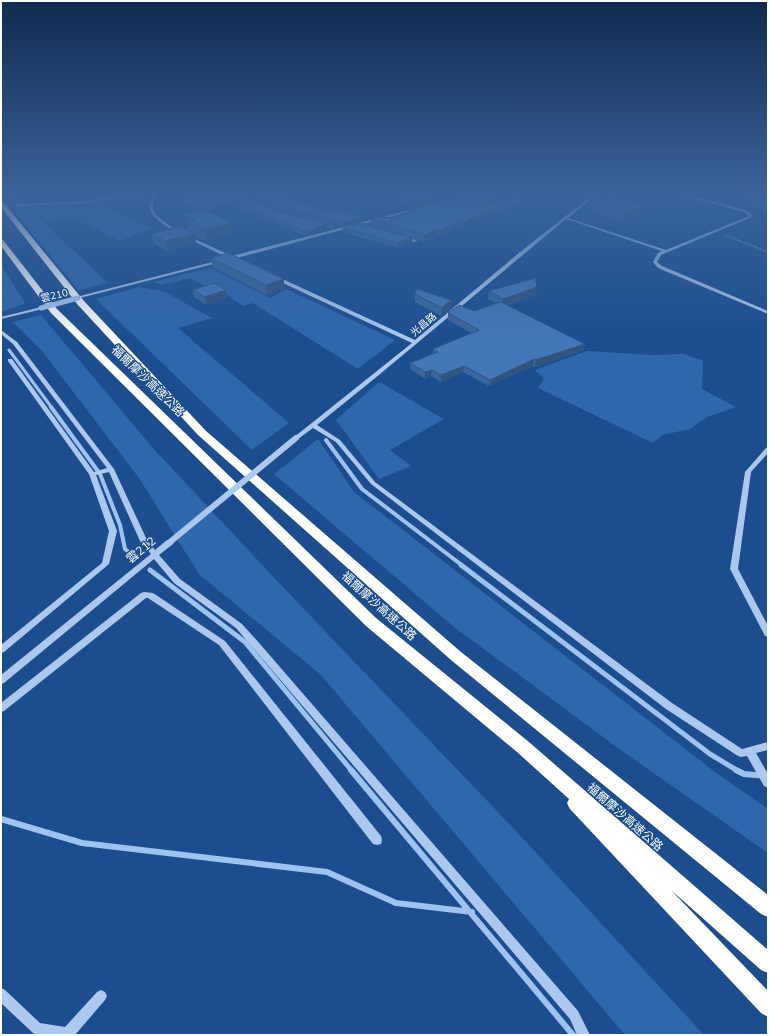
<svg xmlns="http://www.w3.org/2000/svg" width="769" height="1036" font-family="'Nunito Sans','Noto Sans TC',sans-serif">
  <rect width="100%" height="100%" fill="#1c4e8f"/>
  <path fill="#2f67ad" d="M 4,193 L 18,193 L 26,204 L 108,198 L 126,193 L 149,193 L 142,200 L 120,198 L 100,205 L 152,228 L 120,241 L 72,217 L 43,222 L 108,283 L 78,290 L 20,218 Z
    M 1,265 L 25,303 L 3,312 L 1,308 Z
    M 210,268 L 270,298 L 286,289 L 395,340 L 358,369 L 253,303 L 243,306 L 218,288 L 211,289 L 191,278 L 161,285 L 153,282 Z
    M 139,287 L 163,291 L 212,318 L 178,328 L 289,423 L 252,450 L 96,299 Z
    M 41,315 L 152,447 L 280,584 L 515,830 L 704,1035 L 625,1035 L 321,675 L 199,574 L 139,478 L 42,351 L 13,322 Z
    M 587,351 L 653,355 L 684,354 L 703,361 L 702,389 L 736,407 L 707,417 L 690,429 L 662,435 L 653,443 L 538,388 L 544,379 L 535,370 Z
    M 379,382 L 444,419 L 390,450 L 411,466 L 379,479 L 336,420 Z
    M 318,439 L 354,492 L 715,772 L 768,809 L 768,853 L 622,751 L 454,627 L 274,474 Z"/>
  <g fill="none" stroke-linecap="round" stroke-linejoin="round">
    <path stroke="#9ec3f0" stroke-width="2" d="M 17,205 L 90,202 L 131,193"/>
    <path stroke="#9ec3f0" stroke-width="3" d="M 9,350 L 52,408"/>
    <path stroke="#9ec3f0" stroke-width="4" d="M 51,407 L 100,474 L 120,525 L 125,549 L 135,557
      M 326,440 L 362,489 L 463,566"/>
    <path stroke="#9ec3f0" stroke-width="5" d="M 461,565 L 710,754 L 738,771
      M 150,570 L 245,642 L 352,771"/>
    <path stroke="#9ec3f0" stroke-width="6" d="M 351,770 L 573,1035
      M 736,770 L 744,774 L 768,776
      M 1,819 L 82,843 L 327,872 L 396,903 L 472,912"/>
    <path stroke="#abc8ee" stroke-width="1.5" stroke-dasharray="1 1.5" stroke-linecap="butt" d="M 725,235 L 768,252"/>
    <path fill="#abc8ee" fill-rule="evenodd" d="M 154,193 L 158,193 C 154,198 151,205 154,211 C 160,226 216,248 232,256 L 417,208 L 420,209 L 233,259 L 76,299 L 76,297 L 228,258 C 212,249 155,227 150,210 C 148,204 151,198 154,193 Z
      M 595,193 L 599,193 L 568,218 L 666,250 L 749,216 L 744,212 L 676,194 L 675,193 L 680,193 L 746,210 L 752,215 L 752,217 L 661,255 L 657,262 L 662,266 L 768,311 L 768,314 L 658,268 L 653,262 L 658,253 L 662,251 L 566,219 L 374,379 L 317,425 L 340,440 L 375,482 L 672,703 L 742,749 L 768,742 L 768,750 L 756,753 L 768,774 L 768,788 L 764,786 L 747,756 L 741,757 L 738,756 L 666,709 L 371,484 L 336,442 L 313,428 L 298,439 L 294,439 L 293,438 L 412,343 L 274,279 L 274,277 L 278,277 L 415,340 L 520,252 Z
      M 304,217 L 329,223 L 330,224 L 328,225 L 303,219 L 303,217 Z
      M 403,237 L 416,240 L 417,241 L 415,242 L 402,239 L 402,237 Z
      M 41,307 L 43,307 L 43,309 L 1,319 L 1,317 Z
      M 1,330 L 17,342 L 114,469 L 147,540 L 155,550 L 167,540 L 173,540 L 174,542 L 173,544 L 159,555 L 180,579 L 242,624 L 260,644 L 578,1011 L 590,1035 L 577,1035 L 570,1019 L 236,628 L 174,583 L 154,559 L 4,683 L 1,684 L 1,675 L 151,554 L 140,541 L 109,472 L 96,475 L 117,531 L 109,564 L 4,652 L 1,653 L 1,645 L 102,563 L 109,531 L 89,474 L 8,361 L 8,359 L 12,359 L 94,472 L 107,468 L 13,344 L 1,334 Z
      M 768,447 L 768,453 L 751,472 L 738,569 L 768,626 L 768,637 L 765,636 L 730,569 L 745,472 L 766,448 Z
      M 144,592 L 153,593 L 225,641 L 381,836 L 382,840 L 381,844 L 377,845 L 373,844 L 219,645 L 148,598 L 146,598 L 4,711 L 1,712 L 1,703 L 141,593 Z
      M 1,988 L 5,990 L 40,1023 L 65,1027 L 97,992 L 101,990 L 105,992 L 107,996 L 105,1000 L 75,1035 L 36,1035 L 33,1033 L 1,1003 Z"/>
    <path fill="#fff" fill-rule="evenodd" d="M 1,201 L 3,202 L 84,301 L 206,431 L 461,652 L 768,895 L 768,917 L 761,914 L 451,660 L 198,435 L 78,305 L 1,207 Z
      M 1,239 L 3,240 L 57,309 L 376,618 L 529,742 L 768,950 L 768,973 L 761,970 L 671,890 L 768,991 L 768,1017 L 761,1013 L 570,809 L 567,803 L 569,799 L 517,752 L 366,626 L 51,313 L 1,246 Z"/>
    <path stroke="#abc8ee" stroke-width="5" d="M 41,308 L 78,298"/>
    <path stroke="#abc8ee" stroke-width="6" d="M 170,542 L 296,438"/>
  </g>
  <path fill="#3a669d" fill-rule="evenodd" d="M 197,193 L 285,213 L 334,225 L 334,229 L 327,228 L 306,236 L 232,205 L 208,211 L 232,223 L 234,233 L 205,241 L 195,236 L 196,243 L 168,251 L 154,244 L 152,234 L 188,230 L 187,226 L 186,225 L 184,215 L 198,211 L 178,202 L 177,198 Z
    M 242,193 L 278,193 L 326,211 L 364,221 L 344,226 L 288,212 Z
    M 394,193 L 544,193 L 524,198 L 525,199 L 524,204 L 508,214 L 496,213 L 463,228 L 459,227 L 441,236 L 437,235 L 424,242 L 412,238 L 412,242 L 398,248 L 343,232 L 343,228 L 404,235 L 371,225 L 371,219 L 392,219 L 421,206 L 414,208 L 394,199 ZM 512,196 L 518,197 L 511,199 Z
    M 719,193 L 768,193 L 768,211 L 747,206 L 749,200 Z
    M 592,202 L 642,215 L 623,222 L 591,211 Z
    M 211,258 L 284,279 L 284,288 L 267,295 L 212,267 Z
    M 537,287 L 536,295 L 507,305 L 584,350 L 535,367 L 533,366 L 489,386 L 463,372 L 441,382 L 431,376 L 425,379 L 410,369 L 410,363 L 433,353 L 433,349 L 472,333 L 448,320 L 448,313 L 474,311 L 497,303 L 488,299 L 489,291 Z
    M 193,290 L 227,298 L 206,305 L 194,297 Z
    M 415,294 L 451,308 L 441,316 L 415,302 Z"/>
  <path fill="#305380" d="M 452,193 L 474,193 L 414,208 L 414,202 Z
    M 523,193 L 544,193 L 523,199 Z
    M 512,194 L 511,200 L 482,209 L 482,203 Z
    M 525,199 L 524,204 L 508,214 L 509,209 Z
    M 232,201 L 232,205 L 201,213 L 201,210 Z
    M 644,205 L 642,215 L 623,222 L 625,212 Z
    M 497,207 L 496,213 L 463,228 L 463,222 Z
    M 364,217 L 364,221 L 344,226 L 344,223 Z
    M 459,221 L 459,227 L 441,236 L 441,230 Z
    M 232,223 L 234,233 L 205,241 L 204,230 Z
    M 327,224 L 327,228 L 306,236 L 306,232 Z
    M 438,229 L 437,235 L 424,242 L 424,235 Z
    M 195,234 L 196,243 L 168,251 L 166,241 Z
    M 412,238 L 412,242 L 398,248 L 398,243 Z
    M 284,279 L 284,288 L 267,295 L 266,285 Z
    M 537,287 L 536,295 L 502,306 L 503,299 Z
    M 226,290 L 227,298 L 206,305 L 205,297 Z
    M 451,300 L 451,308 L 441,316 L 442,308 Z
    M 585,344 L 584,350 L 535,367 L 536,360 Z
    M 534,359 L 533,366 L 489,386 L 490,380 Z
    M 464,366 L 463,372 L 441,382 L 441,375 Z
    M 432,370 L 431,376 L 425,379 L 425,372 Z"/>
  <path fill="#4477b7" stroke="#305380" d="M 197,193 L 238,193 L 285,213 L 334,225 L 327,224 L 306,232 L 232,201 L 201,210 L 177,198 Z
    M 250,193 L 278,193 L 326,211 L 334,208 L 364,217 L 344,223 L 288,208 Z
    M 394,193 L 452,193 L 414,202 Z
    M 473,193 L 508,193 L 512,194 L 482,203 L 482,207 L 520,197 L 525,199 L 509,209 L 497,207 L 463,222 L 459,221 L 441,230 L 438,229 L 424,235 L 371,219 L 381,216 L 392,219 L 422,206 Z
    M 744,193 L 768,193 L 768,205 L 749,200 L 757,196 Z
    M 613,196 L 644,205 L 625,212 L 592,202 Z
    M 204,210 L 232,223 L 204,230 L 187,223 L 195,220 L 184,215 Z
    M 361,223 L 412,238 L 398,243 L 343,228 Z
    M 179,226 L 195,234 L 166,241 L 152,234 Z
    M 228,253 L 284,279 L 266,285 L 211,258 Z
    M 535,278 L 537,287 L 503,299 L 489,291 Z
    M 214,283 L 226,290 L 205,297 L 193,290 Z
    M 417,289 L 451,300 L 442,308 L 415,294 Z
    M 501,302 L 585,344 L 536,360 L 534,359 L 490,380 L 464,366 L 441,375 L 432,370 L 425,372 L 410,363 L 438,352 L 433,349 L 479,330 L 448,313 L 459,305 L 474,311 Z"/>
  <linearGradient id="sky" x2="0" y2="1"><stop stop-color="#0f2b4f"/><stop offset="0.57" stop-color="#3a639b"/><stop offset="1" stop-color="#3a639b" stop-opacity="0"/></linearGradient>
  <rect width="769" height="338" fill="url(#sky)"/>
  <g text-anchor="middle" stroke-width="3" stroke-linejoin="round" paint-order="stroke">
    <g font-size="10" fill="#fff" stroke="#1c4e8f">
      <text transform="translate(54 295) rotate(-14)" y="4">雲210</text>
      <text transform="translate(423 324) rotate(-40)" y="4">光昌路</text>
    </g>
    <g font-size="12" fill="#fff" stroke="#1c4e8f">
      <text transform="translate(148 381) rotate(44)" y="4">福爾摩沙高速公路</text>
      <text transform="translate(141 550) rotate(-39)" y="4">雲212</text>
      <text transform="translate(379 606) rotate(42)" y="4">福爾摩沙高速公路</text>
      <text transform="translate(625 817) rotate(41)" y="4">福爾摩沙高速公路</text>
    </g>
  </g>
  <rect width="769" height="1036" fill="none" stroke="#ffffff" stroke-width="4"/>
</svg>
